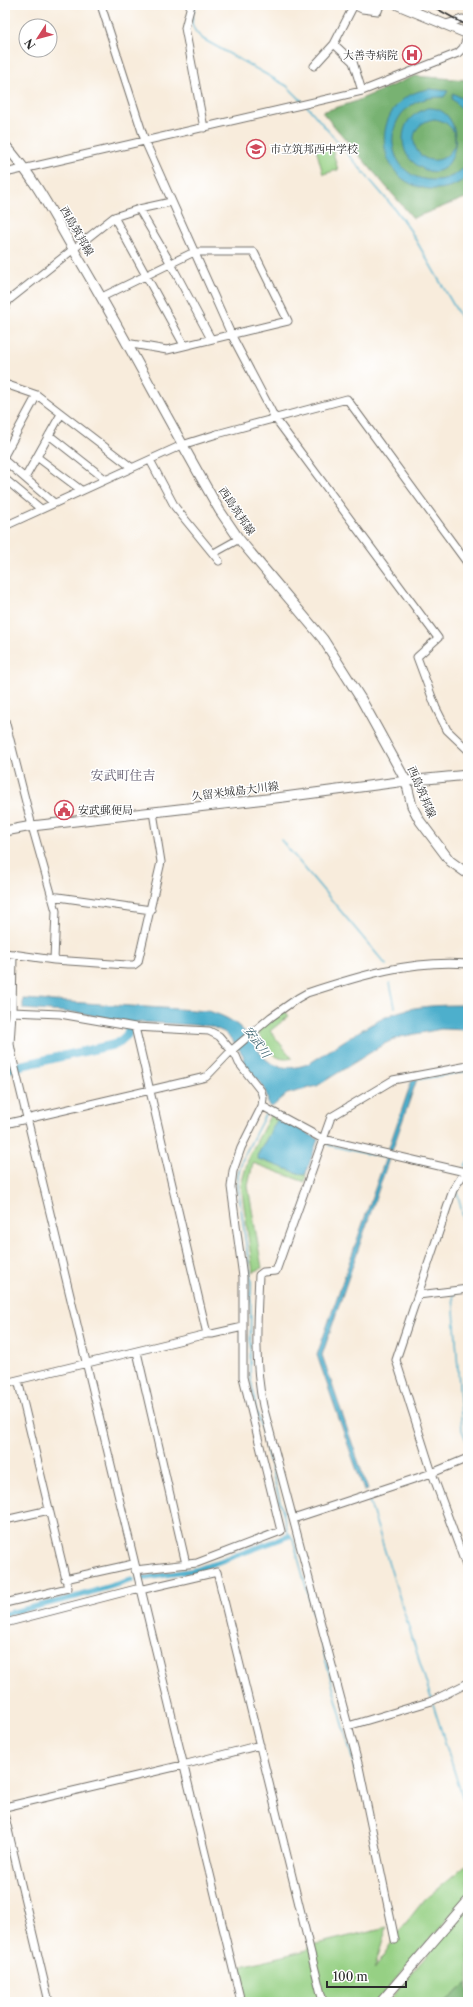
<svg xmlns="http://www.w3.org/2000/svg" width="473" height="2007" font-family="'Libre Caslon Text','Noto Serif JP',serif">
  <rect width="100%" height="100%" fill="#fff"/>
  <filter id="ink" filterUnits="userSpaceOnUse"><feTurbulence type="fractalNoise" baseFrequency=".025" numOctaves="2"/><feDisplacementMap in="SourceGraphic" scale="8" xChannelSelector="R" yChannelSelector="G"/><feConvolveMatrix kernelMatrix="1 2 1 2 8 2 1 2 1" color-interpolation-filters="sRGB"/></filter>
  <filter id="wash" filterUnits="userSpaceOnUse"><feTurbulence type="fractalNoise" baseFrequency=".012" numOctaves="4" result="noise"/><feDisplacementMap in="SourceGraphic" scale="16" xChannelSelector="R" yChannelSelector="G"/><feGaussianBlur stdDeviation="0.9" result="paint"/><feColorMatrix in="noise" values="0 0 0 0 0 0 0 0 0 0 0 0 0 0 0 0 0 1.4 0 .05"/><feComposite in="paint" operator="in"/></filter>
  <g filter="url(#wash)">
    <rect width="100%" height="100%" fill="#f8ecdc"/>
    <path fill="#96d084" stroke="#607e58" d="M 331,145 L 338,170 L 323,174 L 316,149 Z
      M 284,1010 L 289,1016 L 270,1031 L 292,1058 C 274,1064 264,1044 257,1031 Z
      M 271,1114 L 280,1119 L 277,1121 L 257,1156 L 303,1175 L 306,1173 L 305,1182 L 253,1163 L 248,1186 L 262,1268 L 253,1272 L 241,1185 L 249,1156 Z
      M 468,1863 L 468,1895 L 376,2002 L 245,2002 L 237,1967 L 307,1950 L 312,1945 L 387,1927 L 374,1970 L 397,1934 L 424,1900 Z
      M 468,1907 L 468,1983 L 445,2002 L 387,2002 Z"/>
    <path fill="#78b272" stroke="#526e4e" d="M 414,76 L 468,80 L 468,197 L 413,218 L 322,112 L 354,102 Z
      M 468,1983 L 468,2002 L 445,2002 Z"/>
    <path fill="#4dafcc" stroke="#3c6d7c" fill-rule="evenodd" d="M 430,89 L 448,91 L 444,97 C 376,95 379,181 434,180 C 448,180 459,174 468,163 L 468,176 C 458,185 445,190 431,189 C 370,185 368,96 430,89 Z
      M 453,93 L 468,102 L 468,115 L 452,99 Z
      M 427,108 C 473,105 459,202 413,162 C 401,152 400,132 409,120 C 414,114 421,111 427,108 ZM 434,119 C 447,120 459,132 454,146 C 451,152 446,157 441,159 C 414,168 400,125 434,119 Z
      M 23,999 L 208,1011 C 222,1015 233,1020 243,1030 C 251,1037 255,1047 262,1055 C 274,1070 294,1070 310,1063 C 337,1046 365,1025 395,1013 C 417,1005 444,1005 468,1005 L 468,1030 L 441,1029 L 400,1037 L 384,1044 L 317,1086 L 287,1094 L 272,1107 L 268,1105 L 267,1095 L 262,1085 L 245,1065 L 243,1055 L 233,1041 L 224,1032 L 210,1026 L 124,1021 L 79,1013 L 23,1009 Z
      M 417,1079 L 392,1151 L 388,1150 L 412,1080 Z
      M 280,1119 L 318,1139 L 306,1173 L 304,1175 L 258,1159 L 257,1156 L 277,1120 Z
      M 386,1157 L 389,1159 L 322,1355 L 368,1490 L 364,1491 L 317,1355 Z"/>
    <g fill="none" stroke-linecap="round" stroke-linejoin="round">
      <path stroke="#4dafcc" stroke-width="1.5" d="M 195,5 C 191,22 189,27 203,39 L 287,86 L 303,102
        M 307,106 L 394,208 L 410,230 L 468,330
        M 281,840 L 386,965
        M 390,983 L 395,1007
        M 416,1080 L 468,1071
        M 267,1111 L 243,1158 L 238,1175 L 238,1187 L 251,1280 L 250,1374 L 256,1409 L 289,1536 L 293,1539 L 358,1780
        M 328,1145 L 385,1158
        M 465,1166 L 468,1161
        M 457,1190 L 468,1240
        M 455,1294 L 453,1294 L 462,1430 L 468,1445
        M 368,1497 L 431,1698
        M 433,1704 L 468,1815"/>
      <path stroke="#4dafcc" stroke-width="5.5" d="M 139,1578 L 146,1578 L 196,1570 L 289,1536
        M 5,1614 L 75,1597 L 131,1580"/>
      <path stroke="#4dafcc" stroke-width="9" d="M 5,1069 L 117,1044 L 127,1035 L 133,1018"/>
    </g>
  </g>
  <g filter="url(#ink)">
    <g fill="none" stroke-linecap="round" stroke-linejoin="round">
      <defs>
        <path id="minor" d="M 101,5 L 145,141 L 231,334 L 275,418 L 438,638 L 417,657 L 436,708 L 447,730 L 468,750
          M 191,5 L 185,28 L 204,128
          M 443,25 L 462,19 L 468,20
          M 334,44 L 353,62 L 362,91
          M 314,66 L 334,44 L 354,5 L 362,9 L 378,11 L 380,5
          M 5,173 L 362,91 L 458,53 L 463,48 L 468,35
          M 139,209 L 171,264 L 211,339
          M 114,217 L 184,345
          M 102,297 L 194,252 L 254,252 L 288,321 L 167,350 L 126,343
          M 5,307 L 9,300 L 114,217 L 139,209 L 171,202
          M 5,384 L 37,395 L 131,467
          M 49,435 L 105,479
          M 5,454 L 37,395
          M 37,457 L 81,490
          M 150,460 L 175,507 L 219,561
          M 5,461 L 54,503
          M 25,478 L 61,414
          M 5,479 L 41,509
          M 5,526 L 182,445 L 217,434 L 347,399 L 468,564
          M 214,553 L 239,539
          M 5,720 L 32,826 L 56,911 L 54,960
          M 51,896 L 151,910
          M 5,953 L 54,960 L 127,965 L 134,965 L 138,962 L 161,862 L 153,812
          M 13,954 L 12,1012 L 10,1044 L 13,1060 L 241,2002
          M 12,1012 L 60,1014 L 135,1027 L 209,1031 L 219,1036 L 236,1056 L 239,1063 L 261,1091 L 263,1098 L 262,1106 L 241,1148 L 233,1171 L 231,1187 L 243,1277 L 243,1377 L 281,1531 L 197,1563 L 135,1570
          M 262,1106 L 323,1139 L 465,1172
          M 5,1124 L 206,1077 L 231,1051 L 271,1017 L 298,998 L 307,993 C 359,976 413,959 468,964
          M 468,1167 L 453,1190 L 396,1360 L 432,1473 L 468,1571
          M 418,1295 L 468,1289
          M 207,1334 L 212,1334 L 243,1327
          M 137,1352 L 186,1564
          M 5,1383 L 207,1334 L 135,1027
          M 293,1519 L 432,1473 L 468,1458
          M 5,1520 L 49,1510
          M 65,1579 L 133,1564
          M 5,1603 L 68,1588 L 18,1380
          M 5,1623 L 136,1589 L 140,1590 L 217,1572 L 323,2002
          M 348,1726 L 432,1701 L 468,1683
          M 5,1807 L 183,1765 L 260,1745
          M 5,1817 L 49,2002
          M 395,1940 L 359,1767 L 263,1406 C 254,1361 257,1320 259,1275 L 263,1272 L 276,1271 L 331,1117 L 393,1080 L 468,1066"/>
        <path id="major" d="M 398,5 L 468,34
          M 5,145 C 36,179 56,220 79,259 C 128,342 172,428 220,511 L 239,539 L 323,639 L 361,699 L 394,759 L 406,781 L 412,806 L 420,821 L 450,861 L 468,874
          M 5,831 L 32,826 L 284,797 L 406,781 L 468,775
          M 381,2002 L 468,1901"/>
      </defs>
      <use href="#minor" stroke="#736f69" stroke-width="9"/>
      <use href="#major" stroke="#736f69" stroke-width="11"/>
      <use href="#minor" stroke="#fff" stroke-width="7"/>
      <use href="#major" stroke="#fff" stroke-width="9"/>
      <path stroke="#2b2b2b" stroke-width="1.5" d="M 430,5 L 468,26"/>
    </g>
  </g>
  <defs>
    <symbol id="hospital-ring" viewBox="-11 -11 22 22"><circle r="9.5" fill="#fff" stroke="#d1495b" stroke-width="1.5"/><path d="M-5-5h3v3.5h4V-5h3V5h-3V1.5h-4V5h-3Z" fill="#d1495b"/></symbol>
    <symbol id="school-ring" viewBox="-11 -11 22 22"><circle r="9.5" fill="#fff" stroke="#d1495b" stroke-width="1.5"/><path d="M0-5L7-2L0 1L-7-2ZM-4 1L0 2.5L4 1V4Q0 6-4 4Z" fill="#d1495b"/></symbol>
    <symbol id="civic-ring" viewBox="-11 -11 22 22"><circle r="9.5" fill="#fff" stroke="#d1495b" stroke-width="1.5"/><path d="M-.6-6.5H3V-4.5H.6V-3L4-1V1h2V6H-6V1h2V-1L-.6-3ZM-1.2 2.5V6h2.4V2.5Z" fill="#d1495b"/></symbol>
  </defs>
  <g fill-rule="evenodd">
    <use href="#hospital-ring" x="401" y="44" width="22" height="22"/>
    <use href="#school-ring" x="245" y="138" width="22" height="22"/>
    <use href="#civic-ring" x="53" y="799" width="22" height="22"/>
  </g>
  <g text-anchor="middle" stroke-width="3" stroke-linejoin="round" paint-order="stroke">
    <g font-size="11" fill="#2b2b2b" stroke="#fff" text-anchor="start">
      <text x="398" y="59" text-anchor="end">大善寺病院</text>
      <text x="270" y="153">市立筑邦西中学校</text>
      <text x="78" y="814">安武郵便局</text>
    </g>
    <g font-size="11" fill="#2b2b2b" stroke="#fff">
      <text transform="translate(77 231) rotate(60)" y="4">西島筑邦線</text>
      <text transform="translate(237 511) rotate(56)" y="4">西島筑邦線</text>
      <text transform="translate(235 791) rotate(-7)" y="4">久留米城島大川線</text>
      <text transform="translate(422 792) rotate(67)" y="4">西島筑邦線</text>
    </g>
    <g font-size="12" font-style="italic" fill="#39606b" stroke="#fff">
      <text transform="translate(257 1042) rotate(54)" y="4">安武川</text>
    </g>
    <g font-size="13" fill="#5f586b" stroke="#fff">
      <text x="123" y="780">安武町住吉</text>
    </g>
  </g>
  <rect width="473" height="2007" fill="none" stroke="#fff" stroke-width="20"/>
  <g transform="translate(38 38) rotate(234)"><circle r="19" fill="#ffffff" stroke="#aaaaaa"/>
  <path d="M0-3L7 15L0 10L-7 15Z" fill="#d1495b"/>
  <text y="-6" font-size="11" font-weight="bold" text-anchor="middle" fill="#2b2b2b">N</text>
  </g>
  <path d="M327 1981v6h79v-6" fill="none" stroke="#2b2b2b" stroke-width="2"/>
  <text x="333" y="1981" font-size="12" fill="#2b2b2b" stroke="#ffffff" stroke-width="3" paint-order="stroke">100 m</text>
</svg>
